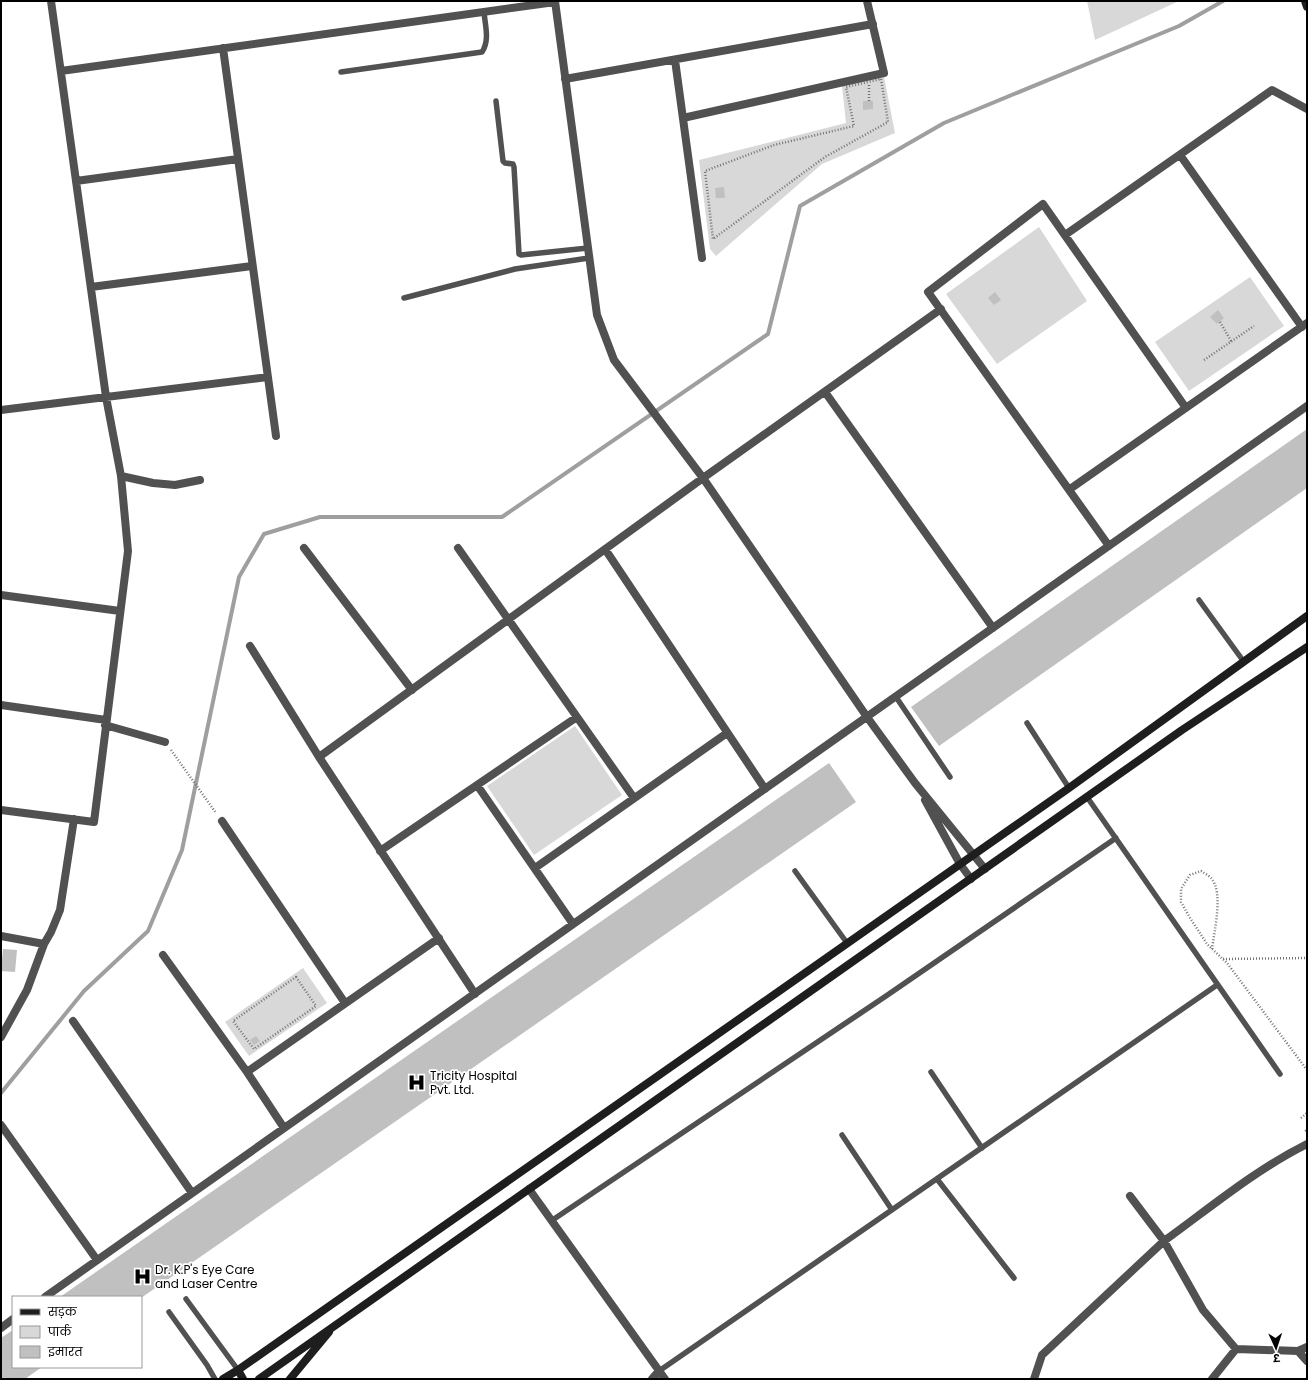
<svg xmlns="http://www.w3.org/2000/svg" width="1308" height="1380" font-family="Poppins,'Noto Sans Devanagari',sans-serif">
  <rect width="100%" height="100%" fill="#fff"/>
  <path fill="#d8d8d8" d="M 1087,1 L 1179,1 L 1095,40 Z
    M 884,77 L 895,133 L 822,164 L 716,256 L 710,249 L 699,160 L 846,123 L 842,86 Z
    M 1039,227 L 1087,301 L 997,364 L 946,294 Z
    M 1250,277 L 1284,326 L 1189,391 L 1155,342 Z
    M 575,726 L 622,795 L 534,855 L 487,786 Z
    M 303,968 L 327,1003 L 249,1056 L 225,1022 Z"/>
  <g fill="none" stroke-linecap="round" stroke-linejoin="round">
    <path stroke="#9f9f9f" stroke-width="4" d="M 1,1093 L 84,991 L 148,931 L 182,850 L 239,577 L 264,534 L 320,517 L 502,517 L 768,334 L 800,206 L 944,123 L 1179,26 L 1223,1"/>
  </g>
  <path fill="#c0c0c0" d="M 863,101 L 873,101 L 873,109 L 863,110 Z
    M 724,187 L 725,198 L 716,198 L 715,188 Z
    M 995,292 L 1001,300 L 994,305 L 988,298 Z
    M 1218,310 L 1224,318 L 1217,324 L 1210,317 Z
    M 1307,429 L 1307,488 L 939,746 L 911,707 Z
    M 829,763 L 856,802 L 141,1298 L 141,1297 L 60,1297 Z
    M 3,949 L 17,950 L 15,972 L 1,971 Z
    M 256,1036 L 260,1041 L 254,1045 L 250,1040 Z
    M 13,1330 L 13,1367 L 42,1367 L 25,1379 L 1,1379 L 1,1338 Z"/>
  <g fill="none" stroke-linecap="round" stroke-linejoin="round">
    <path stroke="#737373" stroke-width="2.5" stroke-dasharray="1 2" stroke-linecap="butt" d="M 881,79 L 888,122 L 825,157 L 713,239 L 705,171 L 774,145 L 854,126 L 846,87 Z
      M 869,85 L 869,101
      M 1220,322 L 1231,341
      M 1204,360 L 1254,326
      M 171,750 L 216,813
      M 1212,949 C 1214,932 1224,892 1211,878 C 1208,875 1204,873 1201,871 L 1190,875 L 1181,889 L 1181,902 L 1190,918 L 1207,944 L 1227,963 L 1307,1070
      M 1223,959 L 1307,958
      M 296,977 L 316,1006 L 254,1049 L 233,1021 Z
      M 1301,1118 L 1307,1113
      M 1305,1131 L 1307,1130"/>
    <path stroke="#515151" stroke-width="5.5" d="M 341,72 L 482,52 C 490,40 485,25 484,12
      M 496,101 L 503,161 L 505,163 L 513,164 L 514,167 L 519,254 L 521,255 L 588,248
      M 404,298 L 515,269 L 589,258
      M 1199,600 L 1244,662
      M 896,697 L 950,777
      M 1027,723 L 1069,788
      M 1087,797 L 1280,1074
      M 795,871 L 847,943
      M 931,1072 L 982,1148
      M 842,1135 L 892,1210
      M 937,1179 L 1014,1278
      M 551,1221 L 886,996 L 1116,838
      M 186,1299 L 238,1370
      M 169,1312 L 207,1365 L 215,1379
      M 659,1371 L 1217,985"/>
    <path stroke="#515151" stroke-width="8" d="M 555,1 L 597,315 L 614,360 L 703,478 L 867,717 L 915,783 L 985,869
      M 223,48 L 276,436
      M 675,60 L 702,258
      M 61,71 L 555,2
      M 565,79 L 873,24
      M 683,118 L 884,73 L 867,1
      M 1180,155 L 1302,327
      M 76,181 L 238,159
      M 1065,235 L 1272,90 L 1307,109
      M 91,287 L 252,266
      M 825,392 L 993,628
      M 1,410 L 268,377
      M 121,476 L 153,483 L 175,485 L 200,480
      M 1070,489 L 1307,323
      M 1109,546 L 928,292 L 1043,204 L 1186,408
      M 304,548 L 412,690
      M 458,548 L 634,798
      M 605,549 L 765,789
      M 1,595 L 120,611
      M 250,646 L 319,757 L 475,994
      M 1,705 L 106,720
      M 105,725 L 165,742
      M 319,757 L 703,478 L 941,309
      M 477,785 L 573,924
      M 925,800 L 960,864 L 971,879
      M 1,810 L 94,822 L 128,551 L 121,476 L 106,397 L 51,1
      M 222,821 L 345,1003
      M 380,851 L 577,717
      M 535,868 L 727,733
      M 1,936 L 44,944 L 27,990 L 1,1037
      M 44,944 L 51,932 L 60,910 L 74,819
      M 163,955 L 247,1072 L 284,1128
      M 73,1021 L 192,1193
      M 247,1072 L 439,938
      M 1,1125 L 97,1260
      M 529,1189 L 665,1379
      M 1130,1196 L 1164,1241 C 1211,1207 1255,1170 1307,1144
      M 45,1297 L 1307,406
      M 1,1328 L 13,1319
      M 1236,1349 L 1298,1351 L 1307,1347
      M 1298,1351 L 1307,1361
      M 652,1379 L 659,1371
      M 1034,1379 L 1042,1355 L 1164,1241 L 1203,1310 L 1236,1349 L 1212,1379"/>
    <path stroke="#1e1e1e" stroke-width="8" d="M 1305,1 L 1307,7
      M 238,1370 L 243,1379
      M 223,1379 L 238,1370 L 1069,788 L 1307,616
      M 259,1379 L 1182,730 L 1307,647
      M 290,1379 L 329,1332"/>
  </g>
  <defs>
    <symbol id="hospital-bare" viewBox="-9 -9 18 18"><path d="M-5-5h3v3.5h4V-5h3V5h-3V1.5h-4V5h-3Z" fill="#000" stroke="#fff" stroke-width="2.5" paint-order="stroke"/></symbol>
  </defs>
  <g fill-rule="evenodd">
    <use href="#hospital-bare" x="404" y="1070" width="25" height="25"/>
    <use href="#hospital-bare" x="130" y="1264" width="25" height="25"/>
  </g>
  <g text-anchor="middle" stroke-width="3.5" stroke-linejoin="round" paint-order="stroke">
    <g font-size="12" fill="#000" stroke="#fff" text-anchor="start">
      <text x="430" y="1080">Tricity Hospital<tspan x="430" dy="14">Pvt. Ltd.</tspan></text>
      <text x="155" y="1274">Dr. K.P's Eye Care<tspan x="155" dy="14">and Laser Centre</tspan></text>
    </g>
  </g>
  <rect width="1308" height="1380" fill="none" stroke="#000000" stroke-width="4"/>
  <rect x="12" y="1296" width="130" height="72" fill="#ffffff" stroke="#999999"/>
  <rect x="20" y="1309" width="20" height="6" fill="#1e1e1e" stroke="#999999"/>
  <text x="48" y="1316" font-size="12" fill="#000000">सड़क</text>
  <rect x="20" y="1326" width="20" height="12" fill="#d8d8d8" stroke="#999999"/>
  <text x="48" y="1336" font-size="12" fill="#000000">पार्क</text>
  <rect x="20" y="1346" width="20" height="12" fill="#c0c0c0" stroke="#999999"/>
  <text x="48" y="1356" font-size="12" fill="#000000">इमारत</text>
  <g transform="translate(1276 1348) rotate(177)" stroke="#ffffff" stroke-width="3" paint-order="stroke">
  <path d="M0-3L7 15L0 10L-7 15Z" fill="#000000"/>
  <text y="-6" font-size="11" font-weight="bold" text-anchor="middle" fill="#000000">उ</text>
  </g>
</svg>
